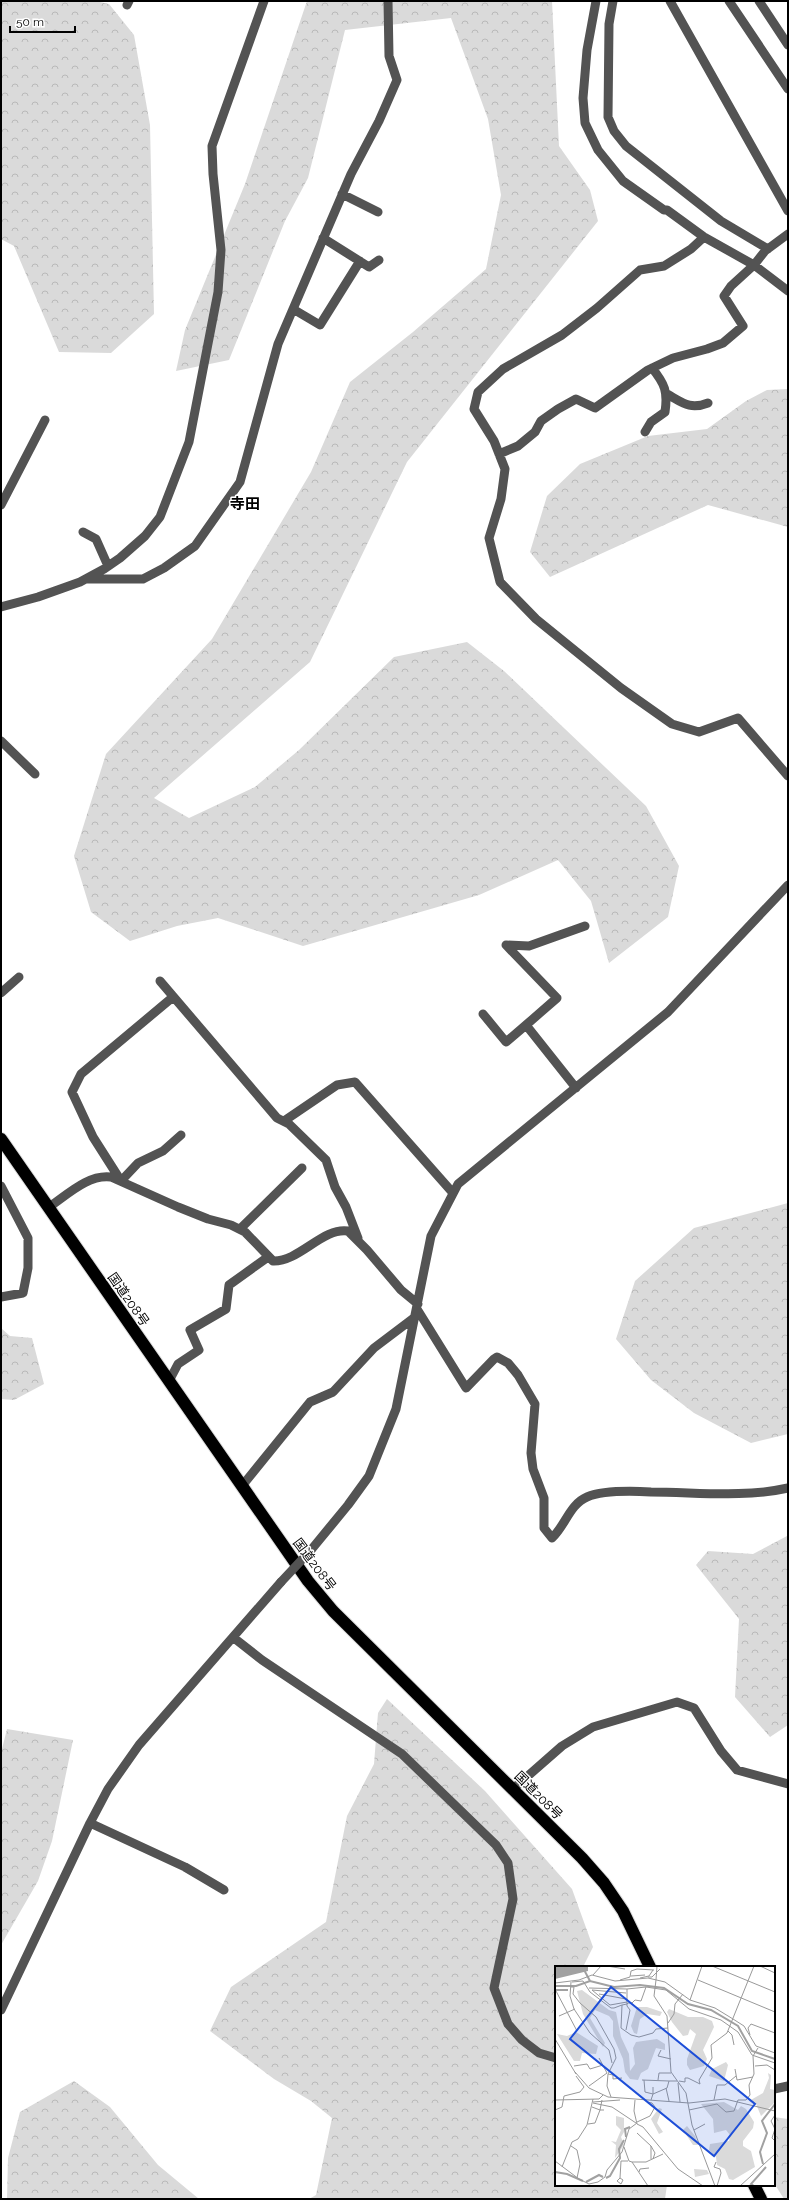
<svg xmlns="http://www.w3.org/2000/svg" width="789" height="2200" font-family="Raleway,'Noto Sans JP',sans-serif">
  <defs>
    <pattern id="forest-crowns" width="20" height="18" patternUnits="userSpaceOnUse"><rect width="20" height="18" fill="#dadada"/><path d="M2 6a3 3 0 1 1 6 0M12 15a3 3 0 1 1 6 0" fill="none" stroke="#b9b9b9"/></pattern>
  </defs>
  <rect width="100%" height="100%" fill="#fff"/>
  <path fill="url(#forest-crowns)" d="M 1,1 L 95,1 L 109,4 L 134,35 L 150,125 L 154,314 L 111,353 L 59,352 L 14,246 L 1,239 Z
    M 307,1 L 552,1 L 559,146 L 590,190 L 598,221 L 407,462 L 310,662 L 154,798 L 189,818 L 255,787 L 299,750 L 394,657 L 467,642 L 504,671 L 646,806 L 679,866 L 668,917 L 609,963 L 591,901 L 558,860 L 479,895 L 303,946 L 218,918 L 177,926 L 130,941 L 91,912 L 74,856 L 106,754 L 212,639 L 311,472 L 350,382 L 413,332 L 486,269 L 501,195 L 488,119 L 451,18 L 345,30 L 308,178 L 285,221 L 229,360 L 176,371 L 185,330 L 245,184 Z
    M 788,389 L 788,527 L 708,505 L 550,577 L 530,552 L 547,496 L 580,464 L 648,436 L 707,429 L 746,401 L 767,390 Z
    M 788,1203 L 788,1434 L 751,1443 L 694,1413 L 651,1380 L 616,1339 L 635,1281 L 694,1228 Z
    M 1,1328 L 10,1336 L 32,1338 L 44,1384 L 14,1400 L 1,1399 Z
    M 787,1536 L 788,1725 L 770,1737 L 735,1697 L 739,1619 L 696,1565 L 708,1551 L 753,1554 Z
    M 387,1699 L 485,1791 L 572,1889 L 593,1947 L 583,1967 L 556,1967 L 556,2185 L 667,2185 L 665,2199 L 309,2199 L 316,2195 L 332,2118 L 311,2101 L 274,2079 L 210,2031 L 231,1987 L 326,1922 L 347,1816 L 374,1764 L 378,1713 Z
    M 7,1729 L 73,1740 L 52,1841 L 38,1881 L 1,1945 L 1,1753 Z
    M 74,2081 L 110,2107 L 158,2165 L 199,2199 L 7,2199 L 8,2158 L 20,2112 Z
    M 774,2117 L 788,2119 L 788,2199 L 784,2199 L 774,2183 Z"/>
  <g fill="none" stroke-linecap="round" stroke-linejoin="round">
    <defs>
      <path id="highway" d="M 1,1139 L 308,1581 L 333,1611 L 582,1858 L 604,1883 L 623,1911 L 650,1967
        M 754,2185 L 761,2199"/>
    </defs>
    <use href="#highway" stroke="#dbdbdb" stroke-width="14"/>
    <path stroke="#535353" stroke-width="9" d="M 596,1 L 587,50 L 583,98 L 585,123 L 598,150 L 623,181 L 664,210 L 667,210 L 704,237 L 754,265 L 788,291
      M 613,1 L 609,24 L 608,117 L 614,131 L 626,146 L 721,221 L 768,249
      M 670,1 L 788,211
      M 729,1 L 788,89
      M 759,1 L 788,45
      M 127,5 L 129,1
      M 342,194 L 378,212
      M 704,237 L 691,249 L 664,266 L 640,270 L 597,308 L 562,335 L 503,369 L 478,392 L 474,409 L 494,441 L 505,469 L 501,499 L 489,538 L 500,582 L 536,619 L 621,688 L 672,724 L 699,732 L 738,718 L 788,776
      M 323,238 L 369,267 L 379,260
      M 293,309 L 320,325 L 360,261
      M 667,394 C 683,403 690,410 708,403
      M 645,432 L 651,422 L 665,412 C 668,392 665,384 652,368
      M 499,454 L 518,446 L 535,432 L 541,421 L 558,409 L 576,399 L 595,408 L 648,370 L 673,358 L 707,349 L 723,343 L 743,326 L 724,296 L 731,286 L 754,265 L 765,251 L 788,234
      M 1,505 L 45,420
      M 83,532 L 96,539 L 108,566
      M 86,579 L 143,579 L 164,568 L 195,546 L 240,482 L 278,344 L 351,174 L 379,121 L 397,80 L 389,56 L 388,1
      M 1,607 L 38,597 L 80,582 L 104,569 L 120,558 L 145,536 L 160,517 L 189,442 L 218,292 L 221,250 L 213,174 L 212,146 L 264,1
      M 1,741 L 35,774
      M 160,981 L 277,1118 L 289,1124 L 326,1160 L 335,1187 L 346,1207 L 358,1238
      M 1,993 L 19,977
      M 173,997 L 81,1074 L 72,1092 L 93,1137 L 121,1181 L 138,1163 L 163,1151 L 181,1135
      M 483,1014 L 506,1042 L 526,1025
      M 576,1088 L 526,1025 L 557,998 L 506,945 L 529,946 L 585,926
      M 284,1121 L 337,1085 L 355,1082 L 453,1193
      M 1,1186 L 28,1238 L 28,1268 L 23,1293 L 1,1297
      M 49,1207 C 67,1195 88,1174 111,1177 L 178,1207 L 208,1219 L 231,1225 L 245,1232 L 273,1261 C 299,1262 323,1227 348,1231 L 367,1250 L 401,1290 L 418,1304
      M 240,1229 L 302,1168
      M 417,1309 L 466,1388 L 494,1359 L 497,1357 L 508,1363 L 518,1375 L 535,1404 L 531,1453 L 533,1469 L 544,1498 L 544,1528 L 552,1538 C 565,1526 570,1504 587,1497 C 604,1490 633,1491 651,1492 C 696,1492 744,1498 788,1488
      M 169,1381 L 178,1364 L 199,1350 L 190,1330 L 226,1309 L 229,1285 L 268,1257
      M 242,1486 L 310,1402 L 333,1392 L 374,1348 L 415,1317
      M 311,1550 L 348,1505 L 369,1476 L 396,1409 L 431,1236 L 458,1184 L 668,1012 L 788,885
      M 234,1638 L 262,1660 L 402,1754 L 496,1845 L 508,1863 L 513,1899 L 494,1988 L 508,2024 L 522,2040 L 539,2053 L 556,2058
      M 513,1789 L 562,1746 L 593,1727 L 677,1702 L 694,1708 L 721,1751 L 737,1770 L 788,1784
      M 90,1823 L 185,1867 L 224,1890
      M 1,2010 L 90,1823 L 108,1789 L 139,1745 L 281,1582
      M 774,2089 L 788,2086"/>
    <use href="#highway" stroke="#000" stroke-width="12"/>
    <path stroke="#535353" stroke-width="9" d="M 281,1582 L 311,1550"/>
  </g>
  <g text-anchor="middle" stroke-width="3" stroke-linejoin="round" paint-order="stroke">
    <g font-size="13" fill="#000" stroke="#fff">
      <text transform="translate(129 1299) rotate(55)" y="5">国道208号</text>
      <text transform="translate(315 1564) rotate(53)" y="5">国道208号</text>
      <text transform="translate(539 1795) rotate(45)" y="5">国道208号</text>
    </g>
    <g font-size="15" font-weight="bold" fill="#000" stroke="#fff">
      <text x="245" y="509">寺田</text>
    </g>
  </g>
  <g transform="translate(555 1966)">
    <rect width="220" height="220" fill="#fff"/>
    <path d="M 139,203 L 152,204 L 154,208 L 140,211 Z" fill="#dadada"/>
    <path d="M 27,24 L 54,44 L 61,46 L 66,71 L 74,88 L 75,105 L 80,98 L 78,82 L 81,76 L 102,73 L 110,78 L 110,84 L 101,82 L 93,103 L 86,107 L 83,114 L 75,113 L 70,106 L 68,93 L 58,70 L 58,55 L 54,50 L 40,44 L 35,52 L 50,77 L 48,81 L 46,78 L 28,48 L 22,25 ZM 82,41 L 92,41 L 107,46 L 105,50 L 92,48 L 85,53 L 82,68 L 79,67 L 76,60 ZM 114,43 L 133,51 L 148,51 L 157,55 L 159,61 L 148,84 L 152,93 L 149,100 L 135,104 L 132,99 L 132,93 L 141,68 L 135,63 L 133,69 L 128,70 L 117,56 L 112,46 ZM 21,66 L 43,80 L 41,88 L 27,87 L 25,95 L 19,95 L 2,68 L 12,70 ZM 171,96 L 173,99 L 169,115 L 154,110 L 157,103 ZM 213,107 L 216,109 L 215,123 L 220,124 L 220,136 L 206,150 L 201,138 L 194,135 L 208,127 L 214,112 ZM 169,136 L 183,144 L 186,140 L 191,143 L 199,156 L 198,162 L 188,175 L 188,180 L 196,185 L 200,201 L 178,214 L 174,213 L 170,203 L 162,199 L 161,191 L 154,184 L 155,178 L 174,175 L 175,169 L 171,164 L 159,167 L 158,153 L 146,138 ZM 104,142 L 107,143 L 102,157 L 108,166 L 104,168 L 96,153 ZM 61,150 L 69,152 L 69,166 L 66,171 L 69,179 L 60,192 L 61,179 L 56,175 L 61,176 L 66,164 L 61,159 ZM 132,160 L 140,170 L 143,179 L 138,179 L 128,164 Z" fill="#dadada"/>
    <path d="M 0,0 L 33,0 L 33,5 L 0,13 Z" fill="#a1a1a1"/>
    <path fill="none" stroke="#a1a1a1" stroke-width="2" d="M 27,0 L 35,15M 0,20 L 21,20 L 35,15 L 59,21 L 85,19 L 109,22 L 133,38 L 156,44 L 183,60 L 197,85 L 220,93M 0,24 L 13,24M 71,171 L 70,163 L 75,161M 208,198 L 205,186 L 212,167 L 207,155 L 220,138M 0,206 L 12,208 L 28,215M 51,212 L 55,210 L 65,192 L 64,183 L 69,174M 31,216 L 44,209 L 48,211M 199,220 L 196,218 L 211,201"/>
    <path fill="none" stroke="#999" stroke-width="1" d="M 52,0 L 70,3M 157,0 L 220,26M 205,0 L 220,7M 38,9 L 46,0M 76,10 L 90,9M 93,11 L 97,11 L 105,3M 85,12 L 94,10 L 98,4M 65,14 L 75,11 L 76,5 L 82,3 L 99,4M 101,14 L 99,30 L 112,50 L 116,106 L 131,127 L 137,159 L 160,220M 101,14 L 102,0M 143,14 L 220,46M 16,16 L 15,30 L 19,43 L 35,67 L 54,84 L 57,97M 17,16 L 28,15 L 35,26 L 56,42 L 59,42 L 67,39 L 72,38 L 73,37 L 77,37 L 80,34 L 86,35 L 91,21 L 72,23 L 72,40 L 75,44 L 71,64M 0,17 L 24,14 L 37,9 L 60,15 L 93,12 L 110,16 L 135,34 L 160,42 L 178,53 L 189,60 L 201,80 L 220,87M 16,21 L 19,21 L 18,28 L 25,37 L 41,51 L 59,83 L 61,92 L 53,108 L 52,120 L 56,131M 91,21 L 111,24 L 134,43 L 166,54 L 183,66 L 197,89 L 220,97M 34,22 L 72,23M 1,25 L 22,65M 71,27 L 37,24 L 55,39 L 72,36M 44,28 L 71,33M 135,34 L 147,0M 67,39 L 66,62 L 76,69 L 84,71 L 98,67 L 101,63 L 113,62M 4,50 L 20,43M 113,57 L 119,48 L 120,38 L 128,28M 173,65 L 177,69 L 179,79M 195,69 L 193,62 L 196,58 L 220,67M 0,73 L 21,108M 106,84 L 103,90 L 116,93M 44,92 L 52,107M 19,100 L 32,98 L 35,103 L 48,99M 200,100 L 212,99 L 220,104M 180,103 L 182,114 L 198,111M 20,106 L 34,122 L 53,131 L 134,137 L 170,133 L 220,145M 53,108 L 58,109 L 58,113 L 67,112M 21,110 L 29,121M 87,114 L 114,115M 89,114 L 90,126 L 98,128 L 98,121M 103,114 L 104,107 L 116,107M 124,115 L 130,116 L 130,112 L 133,112 L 145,118 L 144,114 L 157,92 L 156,79 L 172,67 L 199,0M 123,117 L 125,136M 34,120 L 52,107M 111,122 L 114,135M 0,134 L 44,133 L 48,129M 47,134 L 45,144 L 49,144M 80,134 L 79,145 L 82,158 L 88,161 L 123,203 L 148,220M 96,134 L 98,128 L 112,122 L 114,115 L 122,115M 159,134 L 162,119 L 170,119 L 181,110M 38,136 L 65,134M 38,137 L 57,141 L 81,157M 0,144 L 7,141 L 9,130 L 25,126 L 29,121M 134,144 L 162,138 L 171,146 L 179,145 L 183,134 L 191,134 L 195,129 L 194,119 L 199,108 L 198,90 L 203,82M 220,149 L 216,155 L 220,163 L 217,172 L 220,175M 82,156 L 95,150 L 100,141 L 97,137 L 92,136M 33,158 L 40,157 L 45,144 L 37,141M 139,164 L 150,158M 82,167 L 96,180 L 100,187 L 98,193M 16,180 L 22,184 L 25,198 L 22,212M 96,180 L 96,193M 69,181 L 74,195 L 77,196 L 93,220M 0,195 L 24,213 L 34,218 L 43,216 L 50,211 L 52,204 L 67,186 L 74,163 L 82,157M 77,196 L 91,196 L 108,188M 161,196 L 159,201 L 165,203 L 166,207 L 162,220M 7,201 L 17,176 L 23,173 L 32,159 L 38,133M 84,206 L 85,203 L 94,202M 65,212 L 68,214 L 66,218 L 62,215 L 65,212 L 66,195 L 73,195M 185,220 L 220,188"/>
    <path fill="#1d4ed8" fill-opacity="0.15" stroke="#1d4ed8" stroke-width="2" d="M 56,21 L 200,138 L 159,190 L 15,73 Z"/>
    <rect width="220" height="220" fill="none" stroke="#000" stroke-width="2"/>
  </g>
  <rect width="789" height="2200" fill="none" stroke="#000000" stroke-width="4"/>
  <path d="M10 26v6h65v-6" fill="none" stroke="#000000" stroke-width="2"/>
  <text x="16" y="26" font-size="12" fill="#000000" stroke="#ffffff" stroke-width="3" paint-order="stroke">50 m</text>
</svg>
